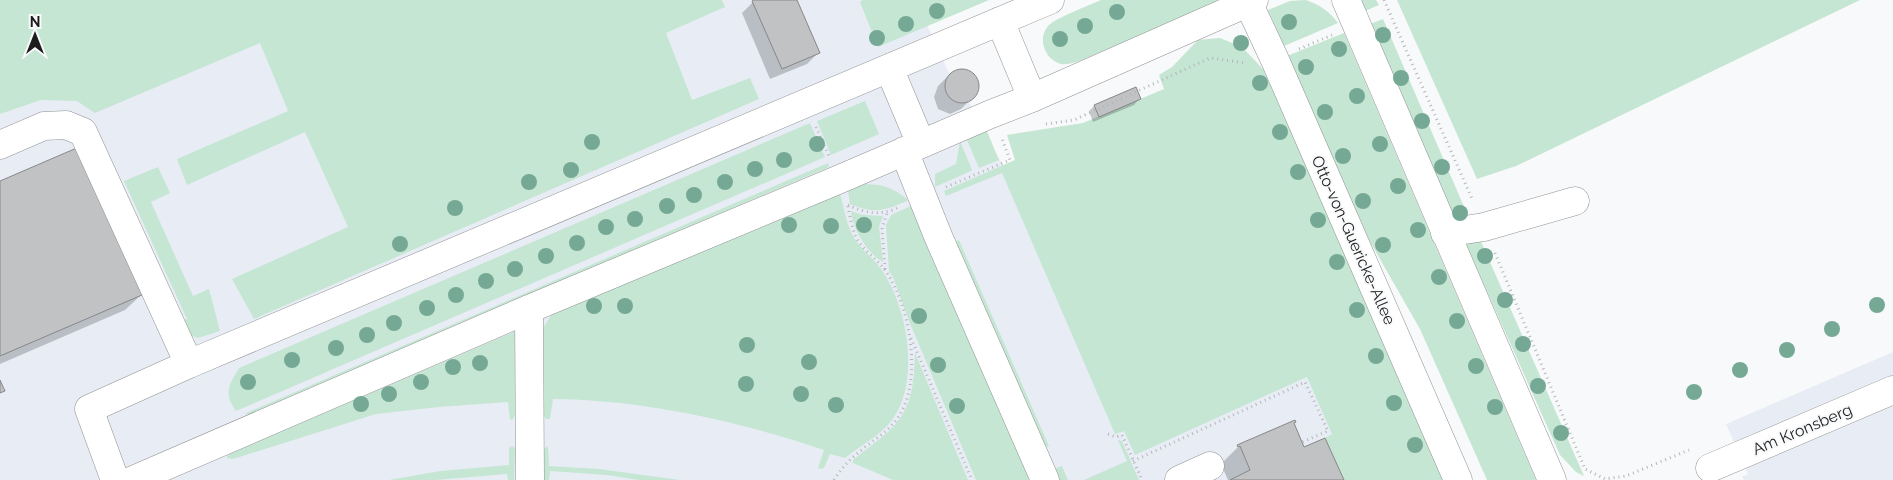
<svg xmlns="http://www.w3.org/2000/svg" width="1893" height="480" font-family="Raleway,sans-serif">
  <rect width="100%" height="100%" fill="#f8f9fa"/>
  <path fill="#e8edf5" d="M 0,0 L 916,0 L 949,73 L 962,68 L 974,74 L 979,86 L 974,98 L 969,101 L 981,131 L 1004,166 L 1231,68 L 1410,480 L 0,480 Z
    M 1893,352 L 1893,480 L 1744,480 L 1742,477 L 1748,474 L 1726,424 Z"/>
  <path fill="#c5e6d2" d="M 0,0 L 722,0 L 725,7 L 666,33 L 692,100 L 750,78 L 759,99 L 254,319 L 232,279 L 348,227 L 305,132 L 187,185 L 177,159 L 288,111 L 260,43 L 95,113 L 77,101 L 41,100 L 0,114 Z
    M 863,0 L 989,0 L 878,47 L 860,2 Z
    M 1101,0 L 1224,0 L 1084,59 C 1077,62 1068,65 1061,64 C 1045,60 1037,39 1048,26 C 1057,17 1088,6 1101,0 Z
    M 1306,0 C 1320,5 1329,11 1338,23 L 1284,46 L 1268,10 L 1290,1 Z
    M 1360,0 L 1376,0 L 1379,5 L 1365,11 Z
    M 1397,0 L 1860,0 L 1516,166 L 1477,179 Z
    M 1383,19 L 1468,216 L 1455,219 L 1370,24 Z
    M 1344,33 L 1536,480 L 1487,480 L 1420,329 L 1369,240 L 1287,56 Z
    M 1220,38 L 1242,47 L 1263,69 L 1320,195 L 1444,480 L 1343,480 L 1325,438 L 1332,434 L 1307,377 L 1135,455 L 1124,431 L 1115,434 L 1002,173 L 946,196 L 944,191 L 1015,160 L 1007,135 L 1083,123 L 1164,89 L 1159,75 L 1172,67 L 1198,40 Z
    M 865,101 L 879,134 L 831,155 L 817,121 Z
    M 810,123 L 825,157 L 236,411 C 223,393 229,385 239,368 Z
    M 986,129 L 999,160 L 979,168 L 966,138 Z
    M 960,141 L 972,170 L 971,171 L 935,187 L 935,174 L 956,164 Z
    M 828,163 L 829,167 L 259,411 L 251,414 L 244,414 Z
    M 158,167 L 170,193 L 151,202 L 193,296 L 209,289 L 220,331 L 198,338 L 189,335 L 182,321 L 187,319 L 124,181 Z
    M 865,184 C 884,185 892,187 907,199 L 907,201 C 884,211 874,214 850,204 L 848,190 Z
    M 840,194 C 844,207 846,222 852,234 C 860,250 876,259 885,275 C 908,312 920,382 892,420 C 880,436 861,445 845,458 L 830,454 L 824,468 L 821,469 L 818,468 L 824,450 C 737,421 645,400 553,399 L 550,419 L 546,419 L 543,415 L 543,328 L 552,314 Z
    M 911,206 L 1031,480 L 976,480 L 909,321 L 893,277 L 889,271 L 886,225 L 891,215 Z
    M 851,211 L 863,215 L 883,216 L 879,227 L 883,262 C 867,253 853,230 851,211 Z
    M 1479,237 L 1584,476 L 1576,472 L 1560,455 L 1464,240 Z
    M 959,240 L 1049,446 L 1044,448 L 954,242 Z
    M 516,331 L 517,411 L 513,419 L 510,420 L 508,402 L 439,407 L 376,414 L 233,459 L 226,458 L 229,454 Z
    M 915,353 L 968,480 L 893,480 L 853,463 L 853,460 C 883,435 908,425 913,381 C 915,372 914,363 915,353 Z
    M 1118,440 L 1122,441 L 1139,480 L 1084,480 L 1127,461 Z
    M 512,446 L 515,448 L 514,480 L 508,480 L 507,474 L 436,480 L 389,480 L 440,471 L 509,465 L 509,448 Z
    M 548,446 L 549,466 L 599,469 L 680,480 L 639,480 L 607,475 L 550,471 L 549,480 L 541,480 L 542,450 Z
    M 1062,466 L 1068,480 L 1058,480 L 1053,469 Z"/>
  <path fill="#0003" d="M 758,0 L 796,0 L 819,52 L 807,64 L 770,79 L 742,13 L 753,2 Z
    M 962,69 L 973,74 L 978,86 L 973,97 L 961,109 L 950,114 L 938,109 L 934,97 L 938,86 L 950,74 Z
    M 1139,99 L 1134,105 L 1093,122 L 1089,111 L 1094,106 Z
    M 0,183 L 141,295 L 125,310 L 0,364 Z
    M 1240,445 L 1303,449 L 1342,480 L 1228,480 L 1221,464 Z"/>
  <path fill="#c1c2c4" stroke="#878789" d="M 754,0 L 797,0 L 820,53 L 782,69 L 752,1 Z
    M945 86a17 17 0 1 1 34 0a17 17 0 1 1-34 0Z
    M 1136,87 L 1141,99 L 1099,117 L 1094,105 Z
    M 79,147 L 142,295 L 0,356 L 0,181 Z
    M 0,380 L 5,391 L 0,393 Z
    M 1295,420 L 1296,422 L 1294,423 L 1304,447 L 1325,438 L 1344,480 L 1230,480 L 1250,470 L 1240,446 L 1238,447 L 1237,445 Z"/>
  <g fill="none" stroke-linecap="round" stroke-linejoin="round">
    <defs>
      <path id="minor" d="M 1247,0 L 1275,60 L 1458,480
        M 1346,0 L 1552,480
        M 1000,21 L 1032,98
        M 889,68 L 921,144
        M 0,145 L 44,126 L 66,125 L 83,132 L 189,364
        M 904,151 L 938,236 L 1045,480
        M 1445,233 L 1484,227 L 1575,201
        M 529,309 L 530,480
        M 1710,468 L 1893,390
        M 115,480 L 89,409 L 189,364 L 1050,0
        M 133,480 L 529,309 L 840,179 L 991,114 L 1032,98 L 1254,0
        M 1179,480 L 1210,466"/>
    </defs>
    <use href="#minor" stroke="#919293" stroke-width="29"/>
    <path stroke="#b5b6b7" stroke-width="3" stroke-dasharray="1 4" stroke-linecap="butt" d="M 1384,0 L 1473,201
      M 1299,49 L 1332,35
      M 1046,124 L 1074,120 L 1210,58 L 1246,63
      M 816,127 L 829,156
      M 946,187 L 1010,160 L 1002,139
      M 848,205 C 864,213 881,216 897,208
      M 1495,253 L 1585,469 L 1605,479 L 1626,476 L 1689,450
      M 885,269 L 882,228 L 887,213
      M 911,338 L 972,480
      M 1108,434 L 1116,437 L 1122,435 L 1142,480
      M 1133,461 L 1305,382 L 1328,431 L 1302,442
      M 834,480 C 841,469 849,460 859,452 C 873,440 889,432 899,416 C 923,379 910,305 885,270 C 877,259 864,251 857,239 C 852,229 850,217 848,206"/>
    <use href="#minor" stroke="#fff" stroke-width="28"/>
  </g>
  <g fill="#75a995">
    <circle cx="937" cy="11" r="8"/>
    <circle cx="1117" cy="12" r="8"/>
    <circle cx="1289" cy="22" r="8"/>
    <circle cx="906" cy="24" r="8"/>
    <circle cx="1085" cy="26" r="8"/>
    <circle cx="1383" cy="35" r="8"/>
    <circle cx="877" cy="38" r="8"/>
    <circle cx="1060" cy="39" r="8"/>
    <circle cx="1241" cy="43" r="8"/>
    <circle cx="1339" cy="49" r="8"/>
    <circle cx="1306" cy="67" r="8"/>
    <circle cx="1401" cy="78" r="8"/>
    <circle cx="1260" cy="83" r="8"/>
    <circle cx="1357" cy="96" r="8"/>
    <circle cx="1325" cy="112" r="8"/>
    <circle cx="1422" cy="121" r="8"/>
    <circle cx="1280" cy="132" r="8"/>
    <circle cx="592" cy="142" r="8"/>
    <circle cx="817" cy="144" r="8"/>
    <circle cx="1380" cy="144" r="8"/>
    <circle cx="1343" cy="156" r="8"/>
    <circle cx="784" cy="160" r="8"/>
    <circle cx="1442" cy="167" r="8"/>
    <circle cx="755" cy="169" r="8"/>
    <circle cx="571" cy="170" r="8"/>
    <circle cx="1298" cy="172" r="8"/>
    <circle cx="529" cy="182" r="8"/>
    <circle cx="725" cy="182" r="8"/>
    <circle cx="1398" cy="186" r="8"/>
    <circle cx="694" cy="195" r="8"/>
    <circle cx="1363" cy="201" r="8"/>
    <circle cx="667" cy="206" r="8"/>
    <circle cx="455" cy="208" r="8"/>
    <circle cx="1460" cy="213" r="8"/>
    <circle cx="635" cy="219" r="8"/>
    <circle cx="1318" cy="220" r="8"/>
    <circle cx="789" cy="225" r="8"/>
    <circle cx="864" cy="225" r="8"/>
    <circle cx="831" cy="226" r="8"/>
    <circle cx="606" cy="227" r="8"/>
    <circle cx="1418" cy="230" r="8"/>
    <circle cx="577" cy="243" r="8"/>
    <circle cx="400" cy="244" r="8"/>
    <circle cx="1383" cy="245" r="8"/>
    <circle cx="546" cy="256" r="8"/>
    <circle cx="1485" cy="256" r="8"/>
    <circle cx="1337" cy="262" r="8"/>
    <circle cx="515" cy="269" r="8"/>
    <circle cx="1439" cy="277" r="8"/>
    <circle cx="486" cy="281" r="8"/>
    <circle cx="456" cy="295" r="8"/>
    <circle cx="1505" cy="300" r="8"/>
    <circle cx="1877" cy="305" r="8"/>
    <circle cx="594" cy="306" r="8"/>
    <circle cx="625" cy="306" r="8"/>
    <circle cx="427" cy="308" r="8"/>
    <circle cx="1357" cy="310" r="8"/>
    <circle cx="919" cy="316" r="8"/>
    <circle cx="1457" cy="321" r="8"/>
    <circle cx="394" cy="323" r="8"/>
    <circle cx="1832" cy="329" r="8"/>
    <circle cx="367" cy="335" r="8"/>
    <circle cx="1523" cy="344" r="8"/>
    <circle cx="747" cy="345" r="8"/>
    <circle cx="336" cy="348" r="8"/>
    <circle cx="1787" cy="350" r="8"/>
    <circle cx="1376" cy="356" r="8"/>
    <circle cx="292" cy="360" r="8"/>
    <circle cx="809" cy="362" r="8"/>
    <circle cx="480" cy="363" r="8"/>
    <circle cx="938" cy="365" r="8"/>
    <circle cx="1476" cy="366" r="8"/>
    <circle cx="453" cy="367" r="8"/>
    <circle cx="1740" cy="370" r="8"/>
    <circle cx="248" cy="382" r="8"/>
    <circle cx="421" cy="382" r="8"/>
    <circle cx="746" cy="384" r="8"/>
    <circle cx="1538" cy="386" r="8"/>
    <circle cx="1694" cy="392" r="8"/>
    <circle cx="389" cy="394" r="8"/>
    <circle cx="801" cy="394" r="8"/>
    <circle cx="1394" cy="403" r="8"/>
    <circle cx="361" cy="404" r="8"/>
    <circle cx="836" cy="405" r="8"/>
    <circle cx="957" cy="406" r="8"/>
    <circle cx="1495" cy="407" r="8"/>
    <circle cx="1561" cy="433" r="8"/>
    <circle cx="1415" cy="445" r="8"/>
  </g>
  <g text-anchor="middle" stroke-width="4" stroke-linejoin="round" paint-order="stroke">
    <g font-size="16" fill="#1c1c1c" stroke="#f8f9fa">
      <text transform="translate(1354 240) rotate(66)" y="6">Otto-von-Guericke-Allee</text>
      <text transform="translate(1802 429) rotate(-23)" y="6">Am Kronsberg</text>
    </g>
  </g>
  <g transform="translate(35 35)" stroke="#f8f9fa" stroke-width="4" paint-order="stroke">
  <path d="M0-4L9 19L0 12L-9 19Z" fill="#1c1c1c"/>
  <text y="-8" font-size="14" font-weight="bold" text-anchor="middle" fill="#1c1c1c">N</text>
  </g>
</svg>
